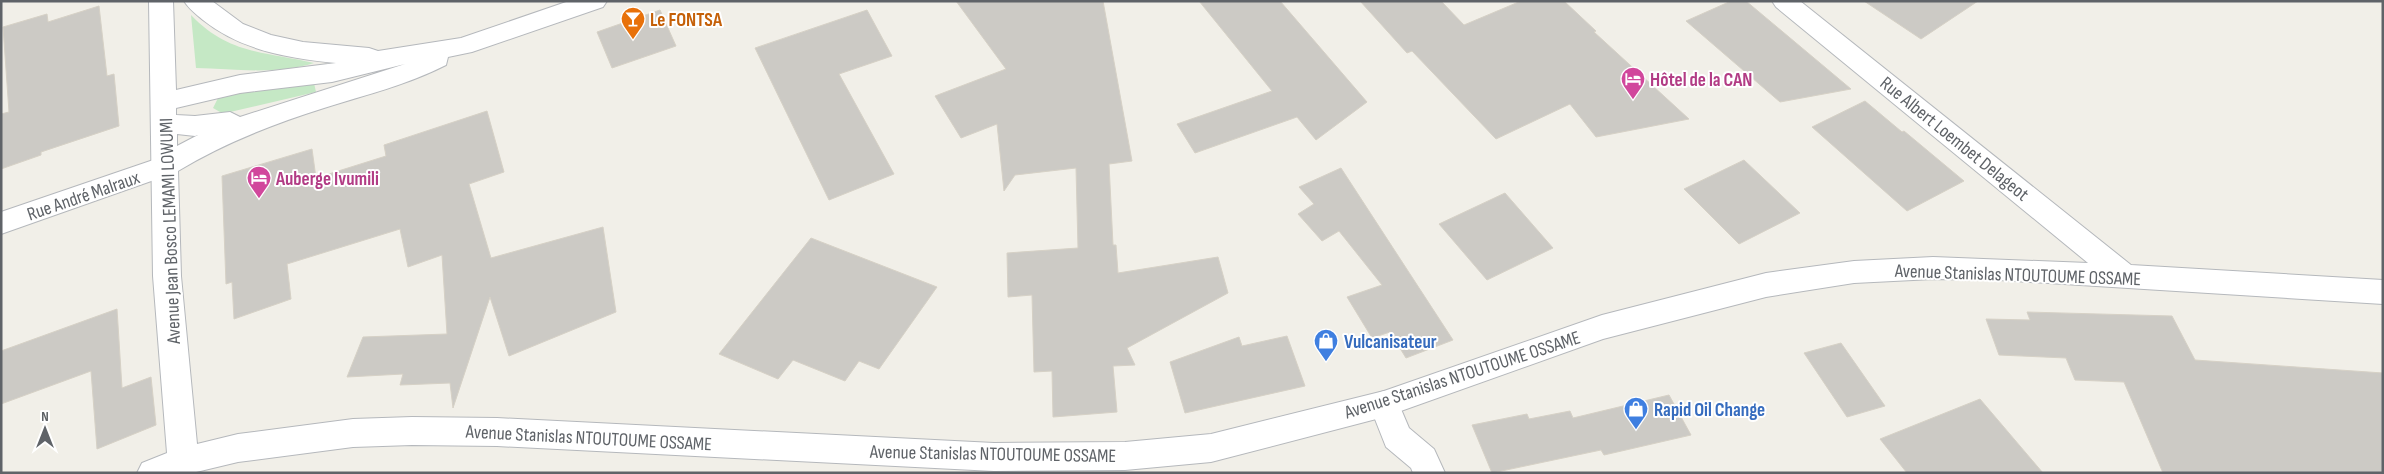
<svg xmlns="http://www.w3.org/2000/svg" width="2384" height="474" font-family="'Sofia Sans Condensed',sans-serif">
  <rect width="100%" height="100%" fill="#f1efe8"/>
  <path fill="#c5e8c5" d="M 191,15 C 228,54 265,52 314,63 C 277,75 234,69 196,68 Z
    M 314,83 L 316,92 L 230,112 L 220,112 L 213,108 L 218,98 L 236,93 Z"/>
  <path fill="#cccac5" stroke="#d6d1c6" d="M 956,1 L 1103,1 L 1132,161 L 1109,164 L 1113,245 L 1116,245 L 1118,273 L 1218,257 L 1228,293 L 1127,348 L 1135,365 L 1113,366 L 1117,412 L 1053,417 L 1052,371 L 1034,372 L 1032,295 L 1008,297 L 1007,253 L 1078,248 L 1076,168 L 1015,175 L 1004,191 L 997,124 L 961,138 L 935,96 L 1006,69 Z
    M 1199,1 L 1280,1 L 1367,102 L 1316,140 L 1297,117 L 1195,153 L 1177,124 L 1272,91 Z
    M 1360,1 L 1441,1 L 1464,25 L 1521,1 L 1564,1 L 1596,31 L 1594,32 L 1689,119 L 1596,137 L 1570,104 L 1496,139 L 1412,51 L 1407,53 Z
    M 1731,1 L 1746,1 L 1851,89 L 1780,102 L 1686,21 Z
    M 1864,1 L 1978,1 L 1921,39 Z
    M 99,6 L 107,76 L 114,74 L 119,126 L 41,152 L 41,155 L 1,169 L 1,114 L 9,112 L 3,27 L 47,14 L 48,22 Z
    M 660,10 L 676,46 L 612,68 L 597,32 Z
    M 867,10 L 892,56 L 839,74 L 894,174 L 829,200 L 755,48 Z
    M 1865,101 L 1902,132 L 1904,131 L 1964,181 L 1907,211 L 1812,127 Z
    M 487,111 L 504,172 L 469,184 L 491,258 L 603,227 L 616,312 L 509,356 L 490,297 L 453,408 L 450,383 L 400,385 L 403,374 L 347,377 L 363,337 L 447,334 L 442,255 L 408,267 L 400,229 L 287,264 L 291,299 L 234,319 L 232,282 L 226,284 L 222,176 L 312,149 L 316,178 L 386,156 L 384,145 Z
    M 1744,160 L 1800,213 L 1739,244 L 1684,189 Z
    M 1341,168 L 1410,274 L 1453,340 L 1406,358 L 1390,332 L 1372,338 L 1347,297 L 1382,285 L 1339,231 L 1322,241 L 1298,214 L 1314,204 L 1299,187 Z
    M 1505,193 L 1553,248 L 1487,280 L 1439,224 Z
    M 811,238 L 937,287 L 879,369 L 859,361 L 845,381 L 793,360 L 778,379 L 719,354 Z
    M 117,309 L 122,388 L 151,377 L 156,425 L 97,449 L 91,371 L 1,404 L 1,351 Z
    M 2027,312 L 2172,316 L 2195,360 L 2383,373 L 2383,473 L 2163,473 L 2124,382 L 2075,380 L 2066,358 L 1999,355 L 1986,319 L 2030,320 Z
    M 1287,336 L 1305,386 L 1185,413 L 1170,362 L 1239,337 L 1242,346 Z
    M 1841,343 L 1885,406 L 1847,417 L 1804,353 Z
    M 1669,395 L 1691,435 L 1604,455 L 1601,450 L 1492,473 L 1472,425 L 1527,414 L 1529,419 L 1570,411 L 1573,418 Z
    M 1980,399 L 2043,473 L 1907,473 L 1880,439 Z"/>
  <g fill="none" stroke-linecap="round" stroke-linejoin="round">
    <defs>
      <path id="minor" d="M 165,156 L 174,159 L 178,166 L 174,173 L 1,234 L 1,212 Z
        M 1384,391 L 1395,395 L 1409,428 L 1434,449 L 1445,473 L 1413,473 L 1411,468 L 1386,447 L 1369,404 L 1373,395 Z"/>
      <path id="tertiary" d="M 149,1 L 173,1 L 176,90 L 240,75 L 336,63 C 289,58 242,51 203,20 C 196,14 189,9 184,1 L 212,1 L 243,24 L 271,35 L 303,42 L 369,48 L 378,51 L 461,38 L 569,1 L 607,1 L 603,7 L 472,52 L 448,57 L 446,65 C 407,85 365,95 324,108 C 273,124 224,143 178,171 L 181,276 L 197,444 L 238,434 L 353,419 L 412,417 L 497,418 L 994,443 L 1125,442 L 1211,434 L 1384,391 L 1602,315 L 1766,273 L 1854,261 L 1933,257 L 2088,263 L 1776,7 L 1772,1 L 1800,1 L 2131,265 L 2383,280 L 2383,304 L 1999,280 L 1933,279 L 1854,283 L 1766,297 L 1603,339 L 1384,417 L 1211,462 L 1125,470 L 994,471 L 497,446 L 412,445 L 353,447 L 238,462 L 192,473 L 137,473 L 142,463 L 167,453 L 153,276 ZM 405,64 L 240,117 L 230,112 L 195,116 L 176,115 L 176,108 L 240,93 L 332,82 ZM 177,134 L 195,136 L 198,135 L 177,146 Z"/>
    </defs>
    <use href="#minor" stroke="#b5b8bc" stroke-width="2"/>
    <use href="#tertiary" stroke="#b5b8bc" stroke-width="2"/>
    <use href="#minor" fill="#fff" fill-rule="evenodd"/>
    <use href="#tertiary" fill="#fff" fill-rule="evenodd"/>
  </g>
  <defs>
    <symbol id="bar-pin" viewBox="-11 -11 22 30"><path d="M0 17L-7.5 6A9.5 9.5 0 1 1 7.5 6Z" fill="#e8710a" stroke="#fff"/><path d="M-6-5H6L.8 .8V4.5H3.5V6h-7V4.5H-.8V.8Z" fill="#fff"/></symbol>
    <symbol id="hotel-pin" viewBox="-11 -11 22 30"><path d="M0 17L-7.5 6A9.5 9.5 0 1 1 7.5 6Z" fill="#d1479c" stroke="#fff"/><path d="M-6-4.5h1.5V1H6V5H4.5V3h-9V5H-6ZM-4 0a1.8 1.8 0 1 1 3.6 0ZM.5 0V-2.5h3Q6-2.5 6 0Z" fill="#fff"/></symbol>
    <symbol id="shop-pin" viewBox="-11 -11 22 30"><path d="M0 17L-7.5 6A9.5 9.5 0 1 1 7.5 6Z" fill="#3f7fe0" stroke="#fff"/><path d="M-5-2.5h2.3a2.7 3.5 0 0 1 5.4 0H5L5.5 6h-11ZM-1.5-2.5h3a1.5 2.3 0 0 0-3 0Z" fill="#fff"/></symbol>
  </defs>
  <g fill-rule="evenodd">
    <use href="#bar-pin" x="619" y="5" width="28" height="38"/>
    <use href="#hotel-pin" x="1619" y="65" width="28" height="38"/>
    <use href="#hotel-pin" x="245" y="164" width="28" height="38"/>
    <use href="#shop-pin" x="1312" y="327" width="28" height="38"/>
    <use href="#shop-pin" x="1622" y="395" width="28" height="38"/>
  </g>
  <g text-anchor="middle" stroke-width="4" stroke-linejoin="round" paint-order="stroke">
    <g font-size="19" font-weight="bold" fill="#c56008" stroke="#fff" text-anchor="start">
      <text x="650" y="26">Le FONTSA</text>
    </g>
    <g font-size="19" font-weight="bold" fill="#b23c85" stroke="#fff" text-anchor="start">
      <text x="1650" y="86">Hôtel de la CAN</text>
      <text x="276" y="185">Auberge Ivumili</text>
    </g>
    <g font-size="19" fill="#5f6368" stroke="#fff">
      <text transform="translate(1955 138) rotate(39)" y="7">Rue Albert Loembet Delageot</text>
      <text transform="translate(83 195) rotate(-19)" y="7">Rue André Malraux</text>
      <text transform="translate(169 231) rotate(-92)" y="7">Avenue Jean Bosco LEMAMI LOWUMI</text>
      <text transform="translate(2018 274) rotate(2)" y="7">Avenue Stanislas NTOUTOUME OSSAME</text>
      <text transform="translate(1462 374) rotate(-18)" y="7">Avenue Stanislas NTOUTOUME OSSAME</text>
      <text transform="translate(589 437) rotate(3)" y="7">Avenue Stanislas NTOUTOUME OSSAME</text>
      <text transform="translate(993 453) rotate(1)" y="7">Avenue Stanislas NTOUTOUME OSSAME</text>
    </g>
    <g font-size="19" font-weight="bold" fill="#366cbe" stroke="#fff" text-anchor="start">
      <text x="1344" y="348">Vulcanisateur</text>
      <text x="1654" y="416">Rapid Oil Change</text>
    </g>
  </g>
  <rect width="2384" height="474" fill="none" stroke="#5f6368" stroke-width="5"/>
  <g transform="translate(45 429)" stroke="#ffffff" stroke-width="4" paint-order="stroke">
  <path d="M0-4L9 19L0 12L-9 19Z" fill="#5f6368"/>
  <text y="-8" font-size="14" font-weight="bold" text-anchor="middle" fill="#5f6368">N</text>
  </g>
</svg>
